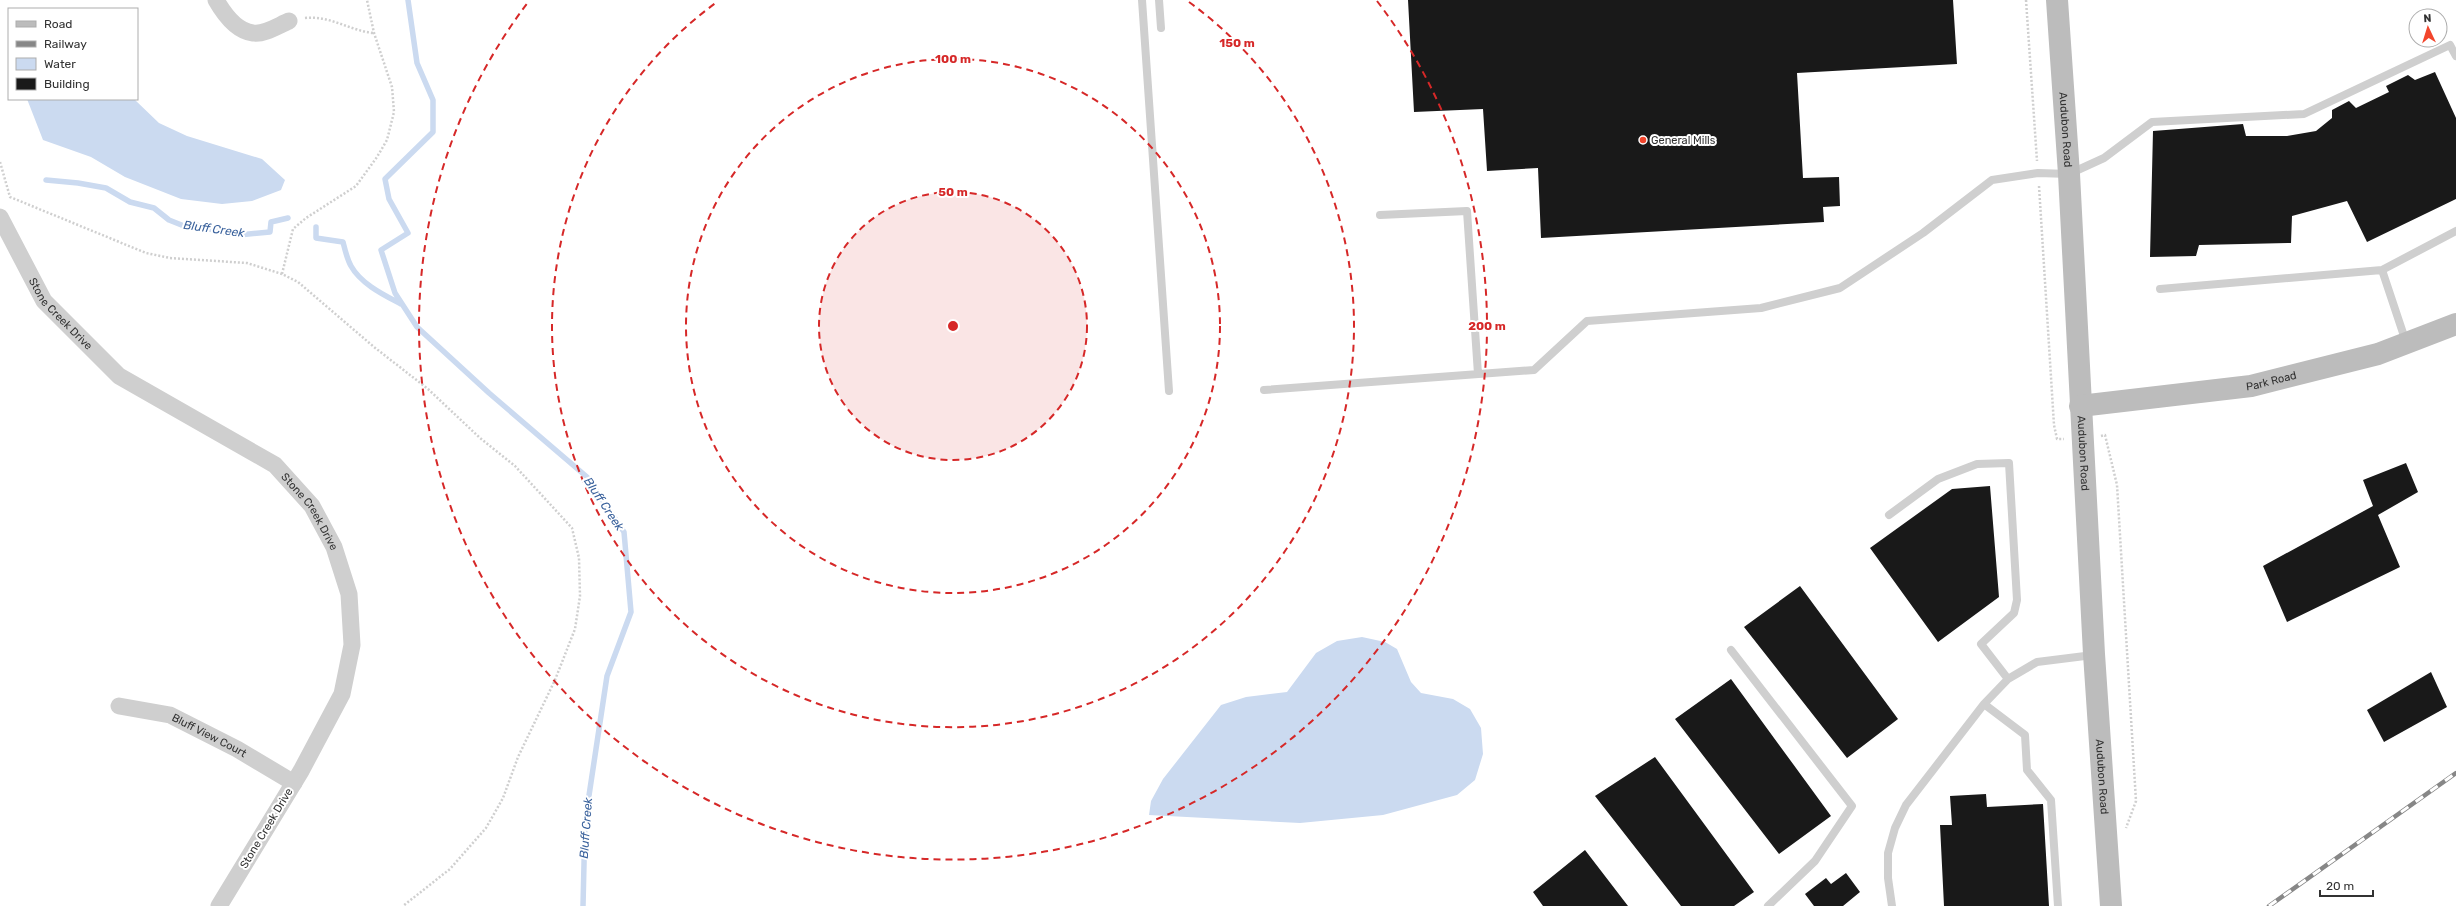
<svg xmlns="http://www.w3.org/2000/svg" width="2456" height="906" font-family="Rubik,sans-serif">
  <rect width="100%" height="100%" fill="#fff"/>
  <path fill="#cbdaf0" d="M 27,99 L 134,99 L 159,123 L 187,136 L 262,159 L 285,180 L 281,190 L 252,201 L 222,204 L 181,199 L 125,177 L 91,157 L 43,140 Z
    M 1362,637 L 1385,642 L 1397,649 L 1411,682 L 1421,693 L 1453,699 L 1470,709 L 1481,728 L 1483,754 L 1475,780 L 1457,795 L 1383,815 L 1300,823 L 1149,815 L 1151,801 L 1163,779 L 1221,705 L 1246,697 L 1287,692 L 1316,653 L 1337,641 Z"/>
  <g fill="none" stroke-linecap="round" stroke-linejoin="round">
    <path stroke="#cbdaf0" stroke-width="5.5" d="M 408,0 L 417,63 L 433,100 L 433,132 L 385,179 L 389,199 L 408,233 L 381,250 L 395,293 L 417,327 L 489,393 L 587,477 L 624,532 L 631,612 L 607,676 L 585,822 L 583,906
      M 46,180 L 78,183 L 106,188 L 130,202 L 154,208 L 169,220 L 184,226 L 197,225 L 216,231 L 239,235 L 270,232 L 271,222 L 288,218
      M 316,227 L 316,238 L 343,242 C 345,250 347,259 351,266 C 361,284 384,295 401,304"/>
  </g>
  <path fill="#191919" d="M 1408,0 L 1953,0 L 1957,64 L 1797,73 L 1803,178 L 1839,177 L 1840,206 L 1823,207 L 1824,222 L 1541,238 L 1538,168 L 1487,171 L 1483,109 L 1414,112 Z
    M 2435,72 L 2456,118 L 2456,199 L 2367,242 L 2347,201 L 2292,216 L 2291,243 L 2199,245 L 2196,256 L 2150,257 L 2153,131 L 2243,124 L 2246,136 L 2287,136 L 2316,131 L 2332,118 L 2332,110 L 2349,101 L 2356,108 L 2389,92 L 2386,86 L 2408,75 L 2415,80 Z
    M 2406,463 L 2418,492 L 2378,515 L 2400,567 L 2287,622 L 2263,566 L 2373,506 L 2363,480 Z
    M 1990,486 L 1999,597 L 1938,642 L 1870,548 L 1952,489 Z
    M 1800,586 L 1898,719 L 1847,758 L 1744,627 Z
    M 2431,672 L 2447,707 L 2384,742 L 2367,710 Z
    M 1731,679 L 1831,816 L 1779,854 L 1675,719 Z
    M 1655,757 L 1754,892 L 1734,906 L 1681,906 L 1595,796 Z
    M 1986,794 L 1987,807 L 2043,804 L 2049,906 L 1944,906 L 1940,825 L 1952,825 L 1950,796 Z
    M 1585,850 L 1628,906 L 1543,906 L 1533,892 Z
    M 1846,873 L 1860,892 L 1843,906 L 1814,906 L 1805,894 L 1826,878 L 1831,884 Z"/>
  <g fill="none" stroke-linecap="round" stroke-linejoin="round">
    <path stroke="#cfcfcf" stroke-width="2.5" stroke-dasharray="2 2" stroke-linecap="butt" d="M 2026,0 L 2037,161
      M 305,18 C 330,15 350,31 374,33
      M 0,162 L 10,197 L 146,253 L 170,258 L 247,263 L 282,274 L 298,282 L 374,347 L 428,389 L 480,438 L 515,466 L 572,528 L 579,558 L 580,596 L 575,629 L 555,680 L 518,757 L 503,798 L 486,828 L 450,869 L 403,906
      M 2039,186 L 2054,425 L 2057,439 L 2064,439
      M 282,274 L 293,229 L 306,218 L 356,186 L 377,157 L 387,140 L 394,112 L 392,87 L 374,33 L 367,0
      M 2101,436 L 2105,435 L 2117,485 L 2136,801 L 2126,828"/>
    <path stroke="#cfcfcf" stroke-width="8" d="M 1142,0 L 1169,391
      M 1159,0 L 1161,28
      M 1380,215 L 1467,211 L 1478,374
      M 2160,289 L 2382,270
      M 2406,342 L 2382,270 L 2456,231
      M 1264,390 L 1534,370 L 1587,321 L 1761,308 L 1840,288 L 1923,233 L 1992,180 L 2038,173 L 2069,174 L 2104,158 L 2152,122 L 2304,114 L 2450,45 L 2456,56
      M 1889,515 L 1938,479 L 1977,464 L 2009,463 L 2017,600 L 2014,613 L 1981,644 L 2008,679
      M 1731,650 L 1852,806 L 1815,861 L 1768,906
      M 1984,704 L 2025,735 L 2027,770 L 2051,800 L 2058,906
      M 1892,906 L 1888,878 L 1888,853 L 1895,828 L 1906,805 L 1984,704 L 2008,679 L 2037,662 L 2093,655"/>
    <g stroke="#cfcfcf" stroke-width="17">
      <path d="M 216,0 C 224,14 236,31 253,33 C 264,35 279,25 289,21"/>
      <path id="s1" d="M 0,217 L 44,301 L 119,376 L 275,465 L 312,506 L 334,547 L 349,594 L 352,645 L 342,694 L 301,771 L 219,906"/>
      <path id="s2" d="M 119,706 L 170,715 L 237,749 L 294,783"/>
    </g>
    <g stroke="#bcbcbc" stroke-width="22">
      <path id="s3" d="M 2057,0 L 2069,174 L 2094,654 L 2111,906"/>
      <path id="s4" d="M 2080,406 L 2251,386 L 2378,354 L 2456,324"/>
    </g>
    <defs>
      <path id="rail" d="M 2269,906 L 2456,773"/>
    </defs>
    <use href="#rail" stroke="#878787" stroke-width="4.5"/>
    <use href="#rail" stroke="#fff" stroke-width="3" stroke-dasharray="9" stroke-linecap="butt"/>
  </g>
  <circle cx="953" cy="326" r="134" fill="#d62828" fill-opacity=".12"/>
  <g fill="none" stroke="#d62828" stroke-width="2" stroke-dasharray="7 5">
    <circle cx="953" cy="326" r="134"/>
    <circle cx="953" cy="326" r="267"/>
    <path d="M1189 2A401 401 0 1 1 717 2"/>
    <path d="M1377 1A534 534 0 1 1 529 1"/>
  </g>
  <circle fill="#f2452c" stroke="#fff" stroke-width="1.5" cx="1643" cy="140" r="4"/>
  <g text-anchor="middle" stroke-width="4" stroke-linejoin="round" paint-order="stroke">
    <g font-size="11" fill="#323232" stroke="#fff">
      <text dy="4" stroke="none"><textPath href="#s3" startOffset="130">Audubon Road</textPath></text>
      <text dy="4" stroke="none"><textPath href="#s1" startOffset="115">Stone Creek Drive</textPath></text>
      <text dy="4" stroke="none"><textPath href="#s4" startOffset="193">Park Road</textPath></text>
      <text dy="4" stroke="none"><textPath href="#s3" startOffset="454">Audubon Road</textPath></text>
      <text dy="4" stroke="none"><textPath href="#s1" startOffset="439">Stone Creek Drive</textPath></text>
      <text dy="4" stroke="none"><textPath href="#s2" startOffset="96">Bluff View Court</textPath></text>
      <text dy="4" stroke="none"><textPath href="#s3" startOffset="778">Audubon Road</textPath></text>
      <text transform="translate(266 828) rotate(-59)" y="4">Stone Creek Drive</text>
    </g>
    <g font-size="11" fill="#323232" stroke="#fff" text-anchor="start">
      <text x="1651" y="144">General Mills</text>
    </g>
    <g font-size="12" font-style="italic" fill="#39619c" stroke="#fff">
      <text transform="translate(214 229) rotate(8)" y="4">Bluff Creek</text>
      <text transform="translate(604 504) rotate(56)" y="4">Bluff Creek</text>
      <text transform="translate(586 828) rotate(-86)" y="4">Bluff Creek</text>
    </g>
  </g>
  <circle cx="953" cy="326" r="6" fill="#d62828" stroke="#fff" stroke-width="2"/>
  <g font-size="12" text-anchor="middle" font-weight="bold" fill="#d62828" stroke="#fff" stroke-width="4" stroke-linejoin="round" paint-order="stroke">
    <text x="1237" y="47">150 m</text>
    <text x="953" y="63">100 m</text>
    <text x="953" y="196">50 m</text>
    <text x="1487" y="330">200 m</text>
  </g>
  <rect x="8" y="8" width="130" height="92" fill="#ffffff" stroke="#adadad"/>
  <rect x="16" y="21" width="20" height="6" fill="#bcbcbc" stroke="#adadad"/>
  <text x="44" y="28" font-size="12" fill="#323232">Road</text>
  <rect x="16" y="41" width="20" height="6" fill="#878787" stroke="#adadad"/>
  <text x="44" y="48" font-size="12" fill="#323232">Railway</text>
  <rect x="16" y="58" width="20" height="12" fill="#cbdaf0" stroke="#adadad"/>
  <text x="44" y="68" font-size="12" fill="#323232">Water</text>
  <rect x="16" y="78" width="20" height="12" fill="#191919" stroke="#adadad"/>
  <text x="44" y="88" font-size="12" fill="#323232">Building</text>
  <g transform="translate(2428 28) rotate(356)"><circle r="19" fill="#ffffff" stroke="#adadad"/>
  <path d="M0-3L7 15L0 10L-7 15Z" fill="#f2452c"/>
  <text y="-6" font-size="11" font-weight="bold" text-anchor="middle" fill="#323232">N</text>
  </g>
  <path d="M2320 890v6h53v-6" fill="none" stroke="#323232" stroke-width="2"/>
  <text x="2326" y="890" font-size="12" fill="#323232" stroke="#ffffff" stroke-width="3" paint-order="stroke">20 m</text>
</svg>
